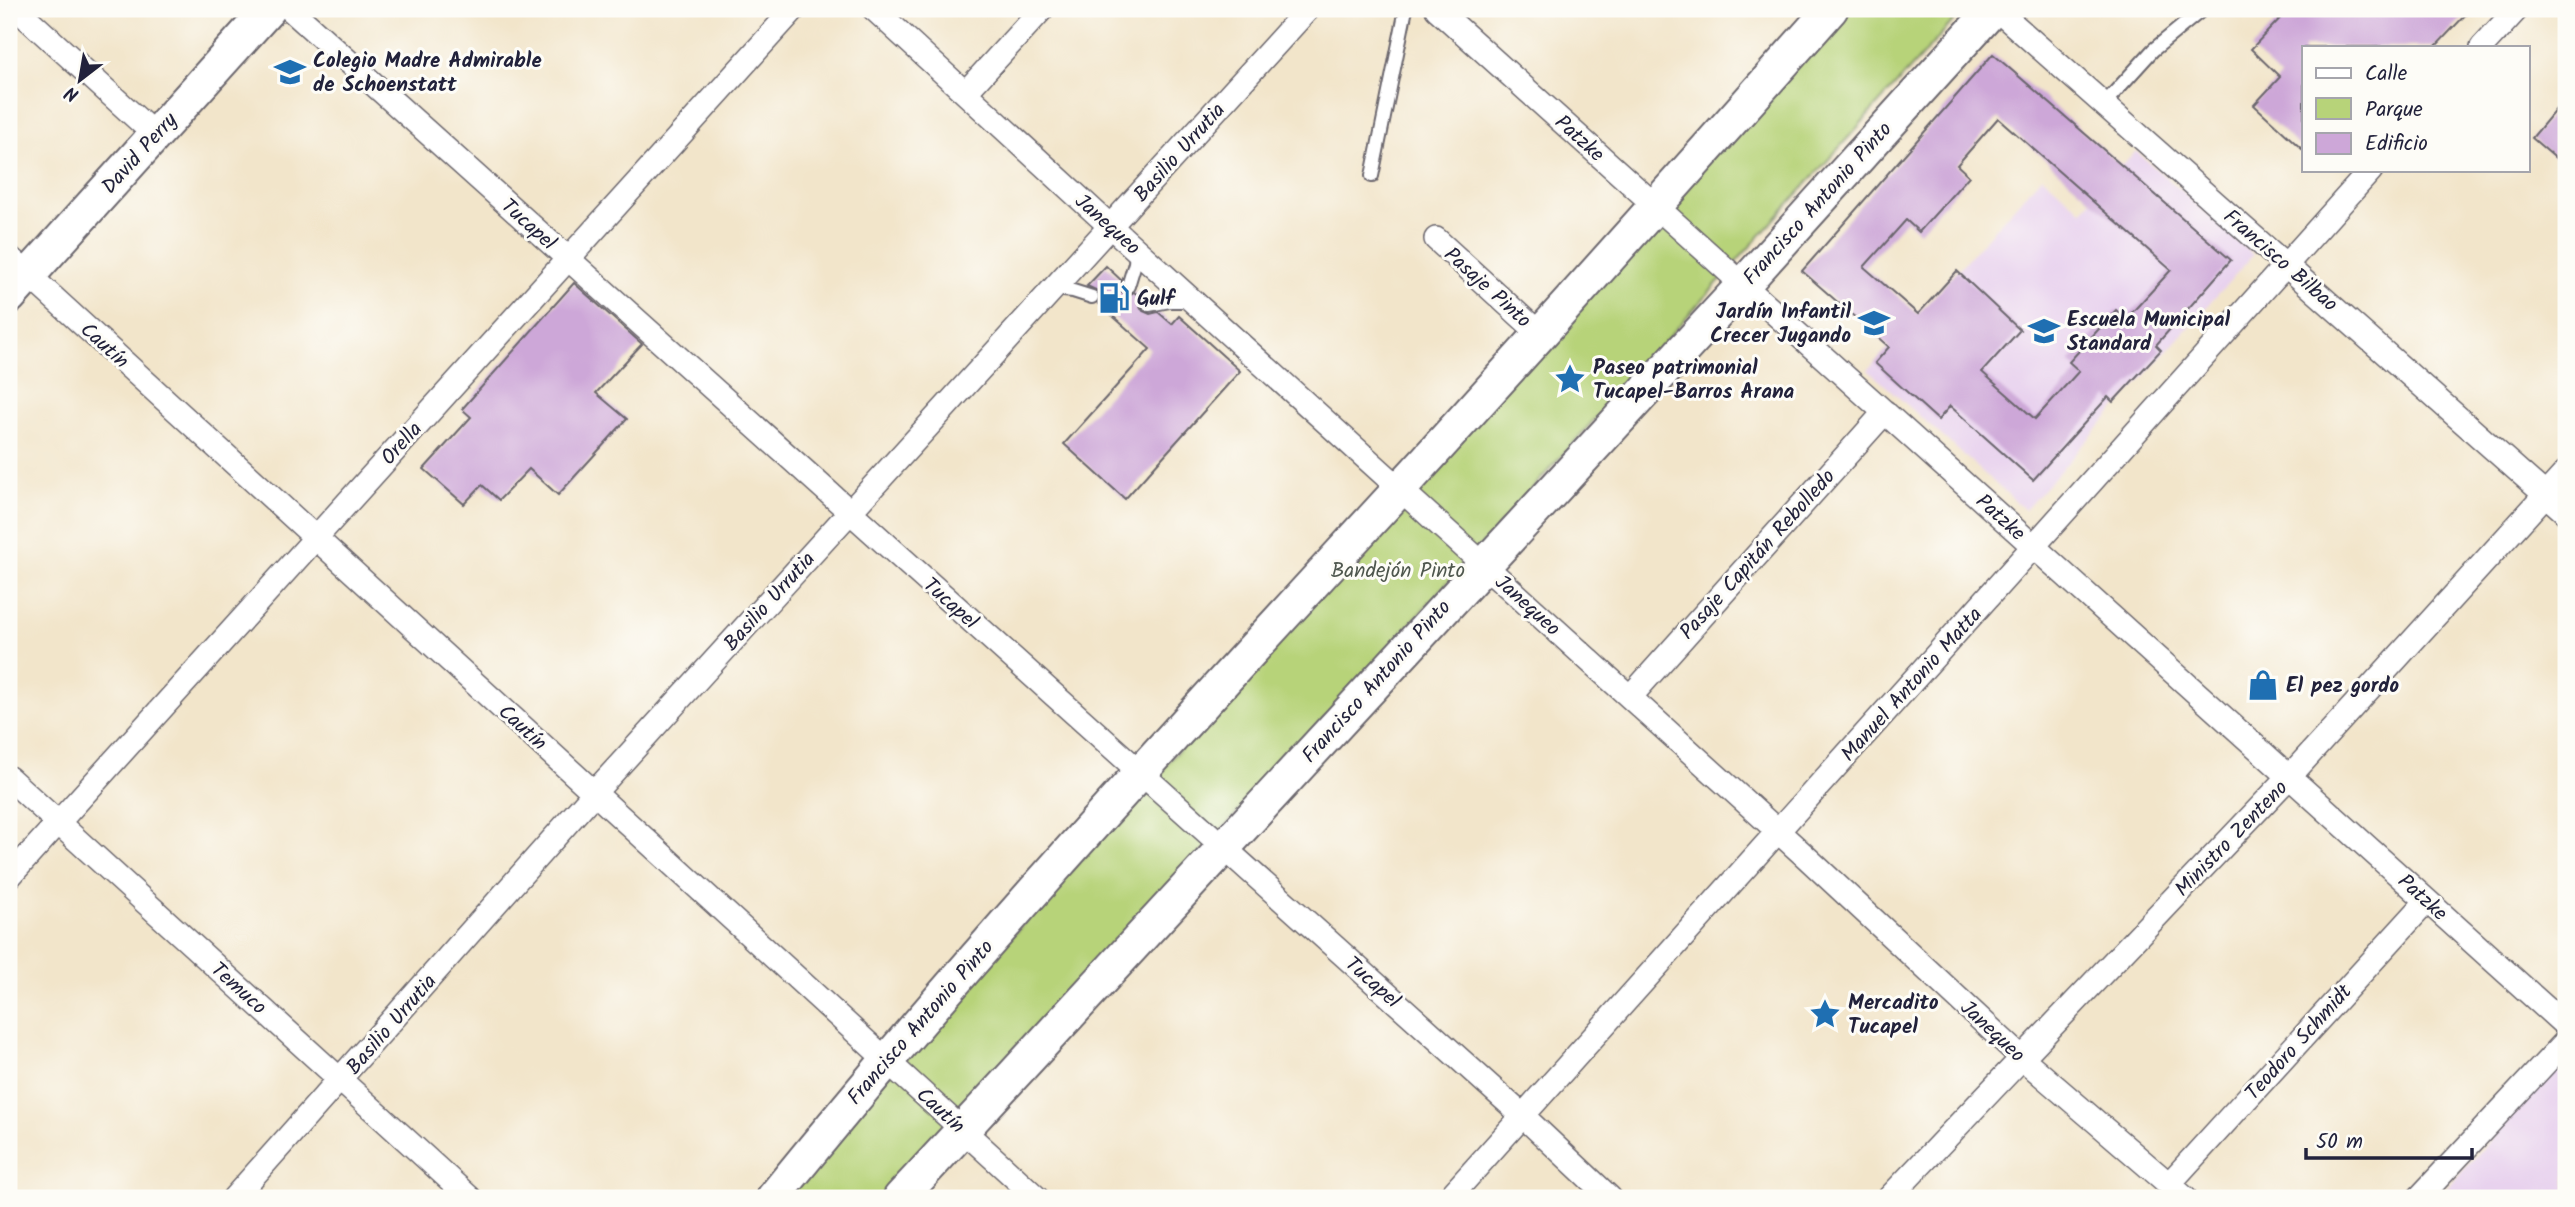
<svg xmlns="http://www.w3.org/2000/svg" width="2575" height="1207" font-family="Kalam,sans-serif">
  <rect width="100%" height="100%" fill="#fdfcf7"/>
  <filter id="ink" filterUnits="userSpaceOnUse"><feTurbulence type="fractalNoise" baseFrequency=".0143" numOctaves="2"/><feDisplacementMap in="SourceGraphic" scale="14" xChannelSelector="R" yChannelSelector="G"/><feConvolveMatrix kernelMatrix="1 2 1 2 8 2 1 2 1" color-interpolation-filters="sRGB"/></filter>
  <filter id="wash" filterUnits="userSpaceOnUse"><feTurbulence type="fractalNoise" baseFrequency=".00686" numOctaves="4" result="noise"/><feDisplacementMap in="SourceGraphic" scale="28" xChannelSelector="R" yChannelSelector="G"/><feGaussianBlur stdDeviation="1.57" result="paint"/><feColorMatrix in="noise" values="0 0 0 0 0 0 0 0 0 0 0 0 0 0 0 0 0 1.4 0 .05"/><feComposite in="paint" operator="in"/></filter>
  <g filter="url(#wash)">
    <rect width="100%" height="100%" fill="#f2e5ca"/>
    <path fill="#e8d2ee" d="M 2136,151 L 2253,255 L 2025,510 L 1868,370 L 2042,176 L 2082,211 Z
      M 2566,1057 L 2566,1198 L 2438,1198 Z"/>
    <path fill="#b7d379" stroke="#6c7a5a" stroke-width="2" d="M 1847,9 L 1964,9 L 1430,602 L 930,1149 L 879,1198 L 788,1198 L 867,1098 L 1629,248 Z"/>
    <g id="blocks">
      <path fill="#cda7d8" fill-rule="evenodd" d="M 2289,9 L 2471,9 L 2435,47 L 2304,47 L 2304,151 L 2254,105 L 2280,77 L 2251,49 Z
        M 1993,54 L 2231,260 L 2156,345 L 2161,350 L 2113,402 L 2108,397 L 2033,480 L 1950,406 L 1938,420 L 1875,363 L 1889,347 L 1802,271 ZM 1998,118 L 2171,270 L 2126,319 L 2116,310 L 2069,362 L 2079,371 L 2035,419 L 1982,372 L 2020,330 L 1957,271 L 1918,314 L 1864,267 L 1906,220 L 1919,232 L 1969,176 L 1957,165 Z
        M 2566,97 L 2566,167 L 2532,138 Z
        M 1106,266 L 1121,280 L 1119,287 L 1122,292 L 1129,295 L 1134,292 L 1143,299 L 1140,306 L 1143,311 L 1150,314 L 1158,312 L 1172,324 L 1179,316 L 1240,371 L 1125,499 L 1064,444 L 1150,349 L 1098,303 L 1101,296 L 1098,291 L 1087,286 Z
        M 574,283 L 642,344 L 596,393 L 627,419 L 558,495 L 529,469 L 499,500 L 482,485 L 464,504 L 424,469 L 471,417 L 462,409 Z"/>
    </g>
  </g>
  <g filter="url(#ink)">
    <use href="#blocks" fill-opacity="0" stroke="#6b666d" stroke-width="2"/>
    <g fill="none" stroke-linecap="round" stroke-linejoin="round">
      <defs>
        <path id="lane" d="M 2104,104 L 2153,50 L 2203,9
          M 1372,176 L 1406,9
          M 1128,286 L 1135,263 L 1136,250
          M 1054,289 L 1073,291 L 1092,297
          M 1149,305 L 1170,301 L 1190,301"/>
        <path id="street" d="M 17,9 L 155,135
          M 290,9 L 1523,1116 L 1610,1198
          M 874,9 L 1111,227 L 1804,855 L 2022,1058 L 2185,1198
          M 1437,9 L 2566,1026
          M 1996,9 L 2566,513
          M 2482,47 L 2517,9
          M 966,92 L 1042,9
          M 1436,239 L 1540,334
          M 9,257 L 1037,1198
          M 1630,697 L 1885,412
          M 9,778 L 470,1198
          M 9,877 L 794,9
          M 2169,1184 L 2427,901
          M 234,1198 L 594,793 L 1308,9
          M 1449,1198 L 2371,170
          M 1889,1198 L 2289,777 L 2566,472
          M 2419,1198 L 2566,1041"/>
        <path id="secondary" d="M 9,297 L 269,9
          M 773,1198 C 971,953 1185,723 1398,491 C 1544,332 1688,170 1831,9
          M 900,1198 L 1743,285 L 1993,9"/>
      </defs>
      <use href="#lane" stroke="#6b666d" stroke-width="16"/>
      <use href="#street" stroke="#6b666d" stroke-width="26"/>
      <use href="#secondary" stroke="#6b666d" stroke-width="37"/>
      <use href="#lane" stroke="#fff" stroke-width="12"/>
      <use href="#street" stroke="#fff" stroke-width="23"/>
      <use href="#secondary" stroke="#fff" stroke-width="33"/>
    </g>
  </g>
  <defs>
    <symbol id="school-bare" viewBox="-9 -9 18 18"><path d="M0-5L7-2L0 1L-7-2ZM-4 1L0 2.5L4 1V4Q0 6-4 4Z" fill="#1f6fb2" stroke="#fdfcf7" stroke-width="2.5" paint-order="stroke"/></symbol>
    <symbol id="fuel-bare" viewBox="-9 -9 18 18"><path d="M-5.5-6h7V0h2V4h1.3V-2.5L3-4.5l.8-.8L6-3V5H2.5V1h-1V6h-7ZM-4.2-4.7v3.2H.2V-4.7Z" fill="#1f6fb2" stroke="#fdfcf7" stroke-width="2.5" paint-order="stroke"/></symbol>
    <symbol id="sight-bare" viewBox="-9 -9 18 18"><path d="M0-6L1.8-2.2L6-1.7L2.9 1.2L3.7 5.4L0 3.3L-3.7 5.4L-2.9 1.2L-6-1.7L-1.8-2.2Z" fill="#1f6fb2" stroke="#fdfcf7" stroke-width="2.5" paint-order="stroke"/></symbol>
    <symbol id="shop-bare" viewBox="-9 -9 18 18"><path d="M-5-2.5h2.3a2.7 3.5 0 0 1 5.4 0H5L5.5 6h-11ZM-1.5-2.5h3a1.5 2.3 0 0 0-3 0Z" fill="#1f6fb2" stroke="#fdfcf7" stroke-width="2.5" paint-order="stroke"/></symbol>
  </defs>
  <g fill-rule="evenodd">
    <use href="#school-bare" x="268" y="50" width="44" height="44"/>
    <use href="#fuel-bare" x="1092" y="276" width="44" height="44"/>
    <use href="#school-bare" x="1852" y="301" width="44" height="44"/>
    <use href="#school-bare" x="2022" y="309" width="44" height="44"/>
    <use href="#sight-bare" x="1548" y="357" width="44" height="44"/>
    <use href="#shop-bare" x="2241" y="663" width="44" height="44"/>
    <use href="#sight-bare" x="1803" y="992" width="44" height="44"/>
  </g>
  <g text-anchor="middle" stroke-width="6" stroke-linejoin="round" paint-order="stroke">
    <g font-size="21" font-weight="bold" fill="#22223b" stroke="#fdfcf7" text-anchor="start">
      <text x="313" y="67">Colegio Madre Admirable<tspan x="313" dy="24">de Schoenstatt</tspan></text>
      <text x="1137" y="305">Gulf</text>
      <text x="1851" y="318" text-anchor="end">Jardín Infantil<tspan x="1851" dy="24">Crecer Jugando</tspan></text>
      <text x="2067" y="326">Escuela Municipal<tspan x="2067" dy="24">Standard</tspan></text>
      <text x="1593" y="374">Paseo patrimonial<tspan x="1593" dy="24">Tucapel-Barros Arana</tspan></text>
      <text x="2286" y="692">El pez gordo</text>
      <text x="1848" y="1009">Mercadito<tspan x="1848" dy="24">Tucapel</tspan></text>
    </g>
    <g font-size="21" fill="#22223b" stroke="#fdfcf7">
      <text transform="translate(1580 138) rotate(42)" y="7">Patzke</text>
      <text transform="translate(1179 152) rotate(-48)" y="7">Basilio Urrutia</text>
      <text transform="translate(139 153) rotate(-48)" y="7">David Perry</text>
      <text transform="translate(1817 203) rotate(-48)" y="7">Francisco Antonio Pinto</text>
      <text transform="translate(529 224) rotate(42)" y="7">Tucapel</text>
      <text transform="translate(1108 224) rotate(42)" y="7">Janequeo</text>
      <text transform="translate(2281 260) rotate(41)" y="7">Francisco Bilbao</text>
      <text transform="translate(1488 287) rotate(42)" y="7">Pasaje Pinto</text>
      <text transform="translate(105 345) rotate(42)" y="7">Cautín</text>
      <text transform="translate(401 443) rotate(-48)" y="7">Orella</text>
      <text transform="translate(2001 517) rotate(42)" y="7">Patzke</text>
      <text transform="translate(1757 554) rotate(-48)" y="7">Pasaje Capitán Rebolledo</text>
      <text transform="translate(769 601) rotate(-48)" y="7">Basilio Urrutia</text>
      <text transform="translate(951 603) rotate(42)" y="7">Tucapel</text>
      <text transform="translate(1528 605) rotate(42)" y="7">Janequeo</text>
      <text transform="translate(1376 681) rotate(-48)" y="7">Francisco Antonio Pinto</text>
      <text transform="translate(1911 684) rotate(-48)" y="7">Manuel Antonio Matta</text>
      <text transform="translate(523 727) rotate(42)" y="7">Cautín</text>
      <text transform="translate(2231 838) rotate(-46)" y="7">Ministro Zenteno</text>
      <text transform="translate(2423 897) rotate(42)" y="7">Patzke</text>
      <text transform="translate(1373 982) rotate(42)" y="7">Tucapel</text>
      <text transform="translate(239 988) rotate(42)" y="7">Temuco</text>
      <text transform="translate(920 1022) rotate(-49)" y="7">Francisco Antonio Pinto</text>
      <text transform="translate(391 1024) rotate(-49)" y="7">Basilio Urrutia</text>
      <text transform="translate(1993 1031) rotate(43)" y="7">Janequeo</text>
      <text transform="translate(2298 1042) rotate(-48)" y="7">Teodoro Schmidt</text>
      <text transform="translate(941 1110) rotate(42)" y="7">Cautín</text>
    </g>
    <g font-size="21" fill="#4f574e" stroke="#fdfcf7">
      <text x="1398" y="577">Bandejón Pinto</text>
    </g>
  </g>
  <rect width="2575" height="1207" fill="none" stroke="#fdfcf7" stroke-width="35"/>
  <rect x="2302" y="46" width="228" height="126" fill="#fdfcf7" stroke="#a5a5ac" stroke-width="2"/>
  <rect x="2316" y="68" width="35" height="10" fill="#ffffff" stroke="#a5a5ac" stroke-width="2"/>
  <text x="2365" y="80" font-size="21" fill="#22223b">Calle</text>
  <rect x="2316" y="98" width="35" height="21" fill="#b7d379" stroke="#a5a5ac" stroke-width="2"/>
  <text x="2365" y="116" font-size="21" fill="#22223b">Parque</text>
  <rect x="2316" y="133" width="35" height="21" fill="#cda7d8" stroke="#a5a5ac" stroke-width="2"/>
  <text x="2365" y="150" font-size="21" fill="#22223b">Edificio</text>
  <g transform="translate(80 80) rotate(211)" stroke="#fdfcf7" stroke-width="5" paint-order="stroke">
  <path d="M0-5L12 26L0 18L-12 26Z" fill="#22223b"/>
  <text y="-10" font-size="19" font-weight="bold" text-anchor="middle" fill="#22223b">N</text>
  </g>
  <path d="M2306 1148v10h166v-10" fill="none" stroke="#22223b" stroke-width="3.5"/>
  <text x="2316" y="1148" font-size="21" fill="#22223b" stroke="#fdfcf7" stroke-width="5" paint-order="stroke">50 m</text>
</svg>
